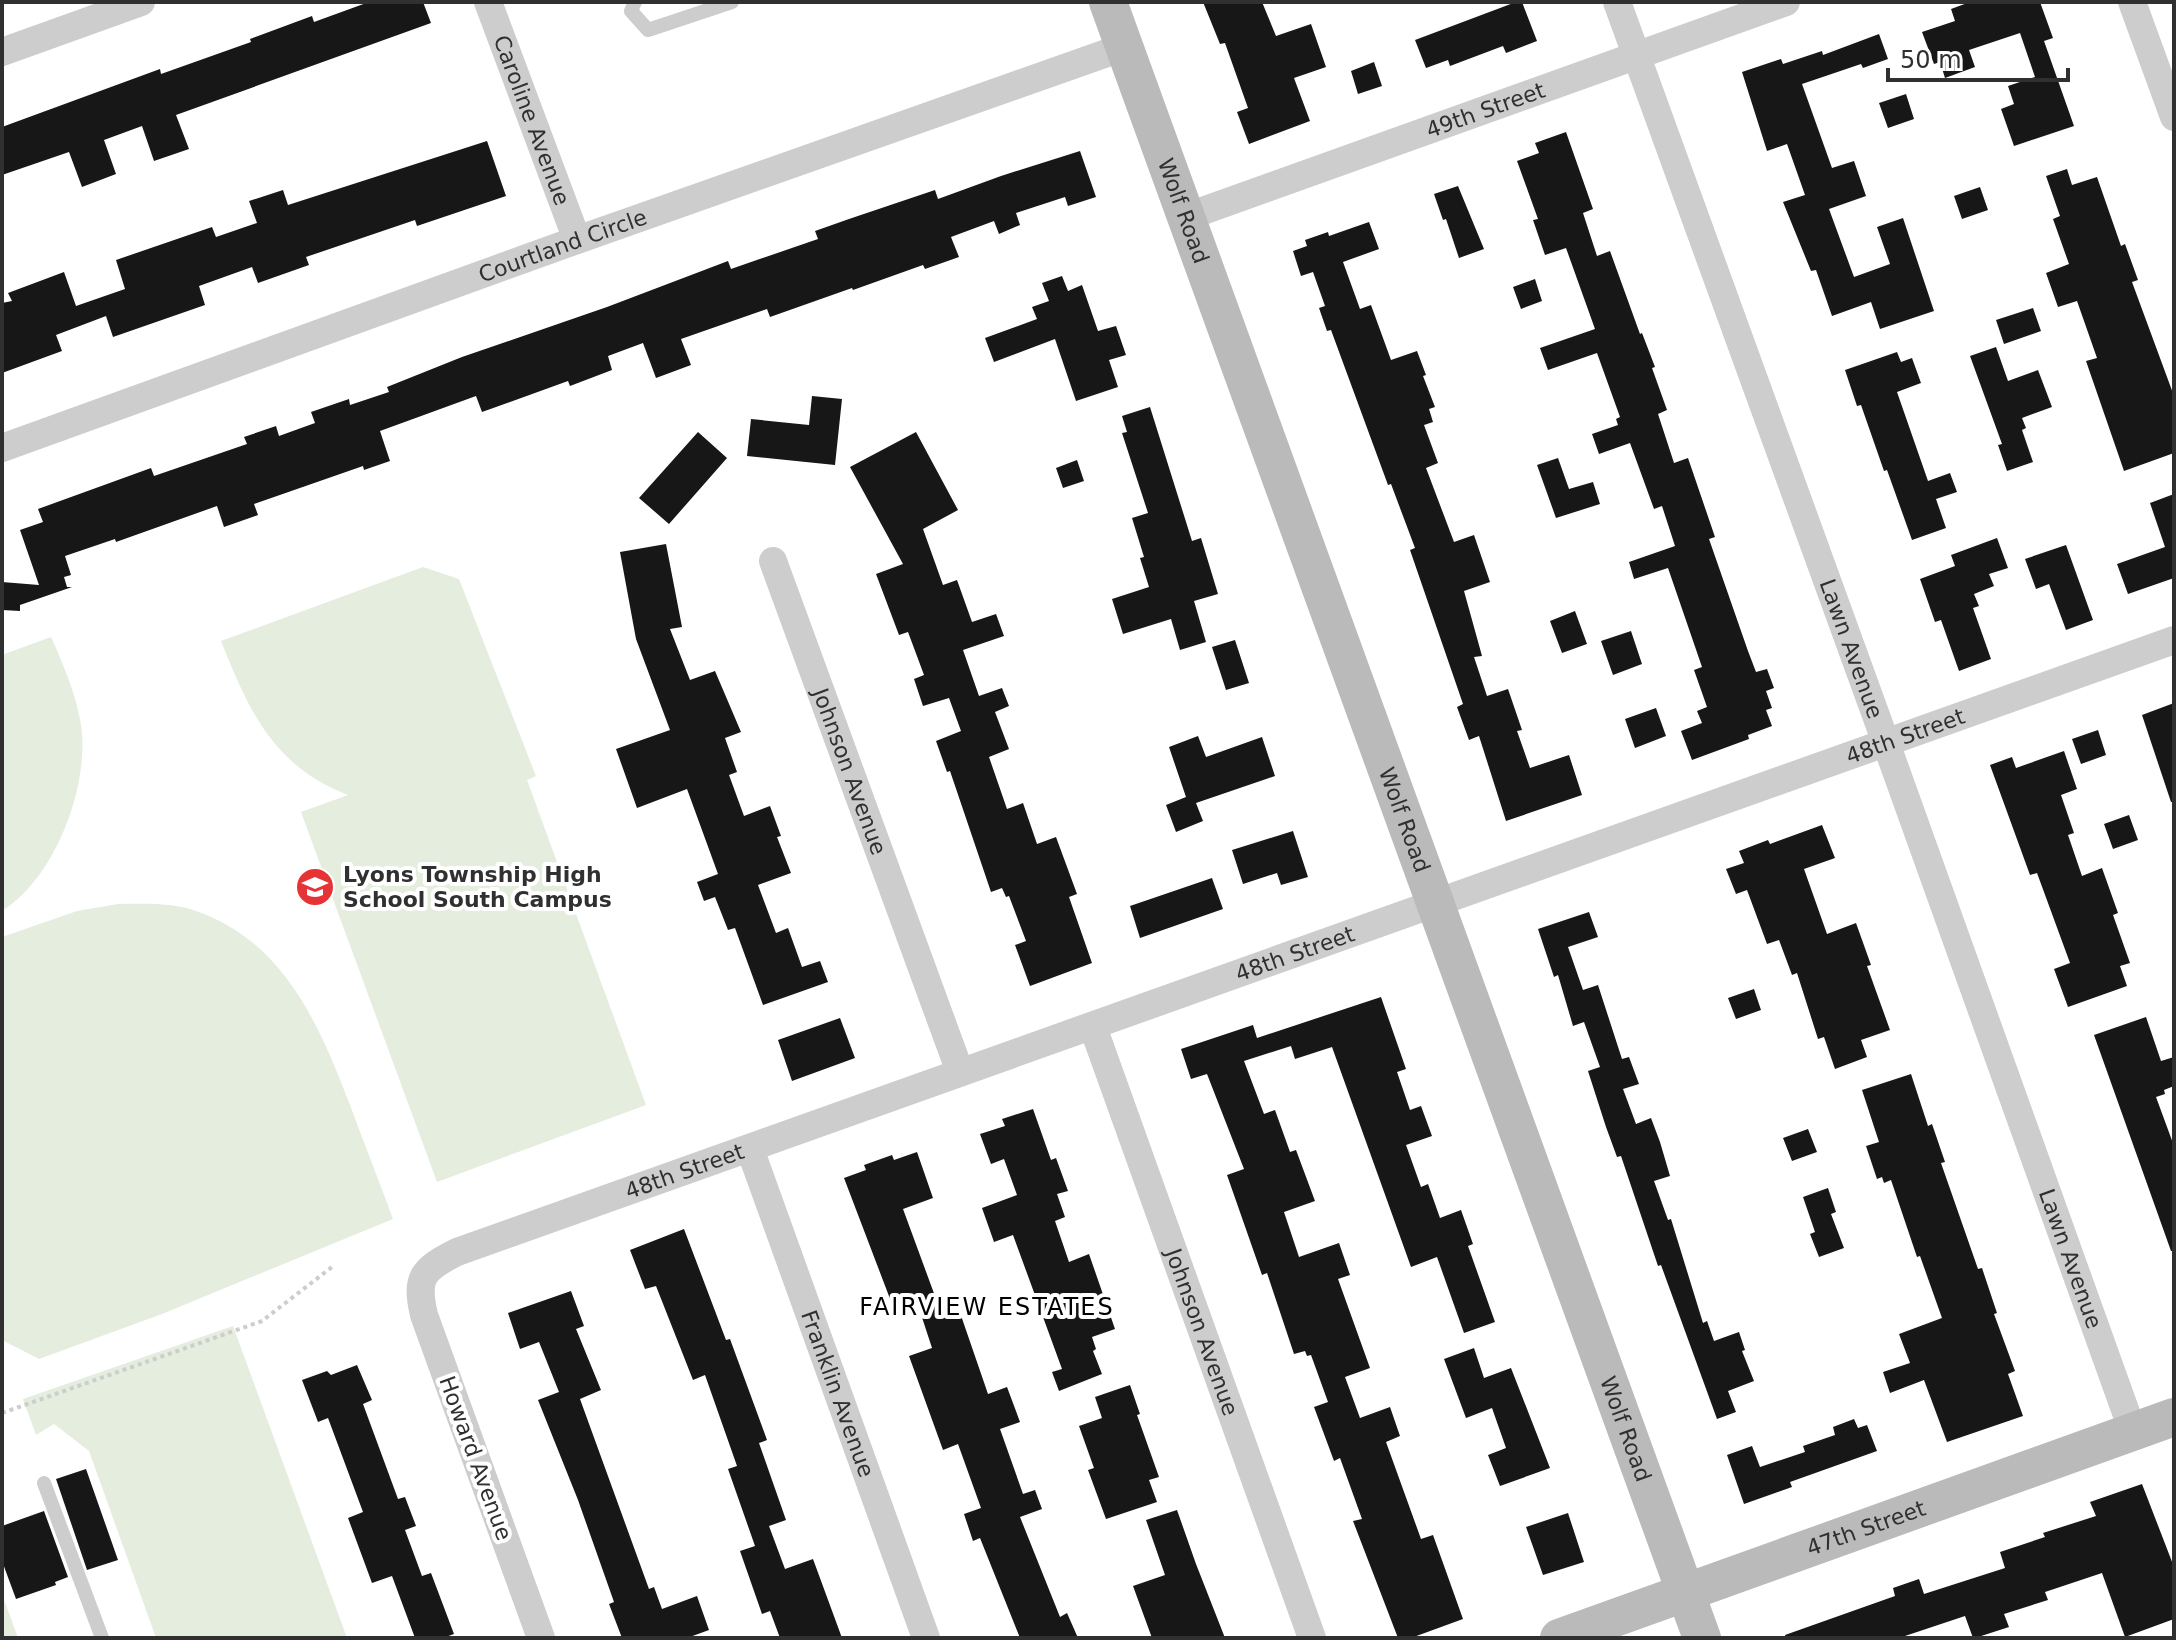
<svg xmlns="http://www.w3.org/2000/svg" width="2176" height="1640" font-family="'DejaVu Sans',sans-serif">
  <rect width="100%" height="100%" fill="#fff"/>
  <path fill="#e5edde" d="M 423,567 L 459,579 L 536,776 L 527,780 L 646,1105 L 437,1182 L 301,812 L 348,795 C 273,766 249,711 221,641 Z
    M 51,637 C 64,666 76,694 81,725 C 90,786 55,878 2,911 L 2,655 Z
    M 118,904 C 144,904 171,902 196,911 C 285,942 319,1025 350,1105 C 364,1143 379,1181 393,1219 L 162,1314 L 39,1359 L 4,1341 L 2,1337 L 2,937 L 77,911 Z
    M 233,1326 L 347,1638 L 156,1638 L 89,1451 L 54,1424 L 36,1435 L 23,1399 Z
    M 2,1594 L 18,1638 L 2,1638 Z"/>
  <path fill="#171717" d="M 369,2 L 423,2 L 431,23 L 176,115 L 189,149 L 154,161 L 142,126 L 104,140 L 116,174 L 82,187 L 69,152 L 2,175 L 2,127 L 160,69 L 161,74 L 251,42 L 250,39 L 312,16 L 314,22 Z
    M 1203,2 L 1262,2 L 1276,36 L 1311,24 L 1326,67 L 1294,78 L 1310,121 L 1249,144 L 1237,112 L 1248,108 L 1225,43 L 1220,44 Z
    M 1516,2 L 1522,2 L 1537,41 L 1506,53 L 1503,46 L 1450,66 L 1448,60 L 1426,68 L 1415,40 Z
    M 1970,2 L 2040,2 L 2053,38 L 2044,41 L 2074,126 L 2014,146 L 2001,109 L 2014,104 L 2008,86 L 2035,77 L 2020,33 L 1969,50 L 1975,67 L 1945,78 L 1940,62 L 1934,64 L 1922,32 L 1955,21 L 1951,9 Z
    M 1879,34 L 1888,59 L 1863,68 L 1861,64 L 1802,84 L 1832,168 L 1854,161 L 1866,196 L 1829,209 L 1854,277 L 1890,264 L 1877,227 L 1903,218 L 1934,311 L 1880,329 L 1871,302 L 1832,316 L 1816,270 L 1811,271 L 1783,202 L 1805,195 L 1787,144 L 1767,151 L 1742,72 L 1781,59 L 1783,64 L 1822,51 L 1823,55 Z
    M 1374,62 L 1382,86 L 1358,94 L 1351,71 Z
    M 1906,94 L 1914,119 L 1888,128 L 1879,103 Z
    M 1566,132 L 1593,209 L 1583,213 L 1597,256 L 1610,251 L 1640,334 L 1642,333 L 1655,367 L 1652,368 L 1667,410 L 1658,414 L 1674,463 L 1688,458 L 1715,537 L 1709,539 L 1748,651 L 1756,672 L 1767,669 L 1774,688 L 1766,691 L 1772,708 L 1766,710 L 1772,726 L 1748,735 L 1749,739 L 1692,760 L 1681,731 L 1702,723 L 1697,711 L 1707,707 L 1694,670 L 1702,667 L 1668,568 L 1634,579 L 1629,562 L 1675,546 L 1662,506 L 1654,509 L 1630,443 L 1599,454 L 1592,434 L 1618,425 L 1616,419 L 1620,417 L 1597,353 L 1548,370 L 1540,348 L 1595,329 L 1566,248 L 1545,255 L 1533,220 L 1538,219 L 1517,161 L 1539,153 L 1535,143 Z
    M 487,141 L 506,196 L 417,226 L 415,220 L 306,257 L 309,265 L 258,283 L 252,267 L 199,286 L 205,305 L 113,337 L 106,316 L 56,335 L 62,351 L 2,373 L 2,303 L 12,301 L 8,293 L 64,272 L 76,306 L 125,289 L 116,260 L 212,227 L 216,237 L 257,223 L 249,201 L 283,190 L 288,205 Z
    M 1080,151 L 1096,197 L 1068,206 L 1065,197 L 1016,213 L 1020,225 L 999,234 L 994,221 L 951,237 L 959,257 L 925,269 L 923,265 L 853,290 L 852,288 L 770,317 L 767,309 L 681,339 L 691,365 L 656,378 L 643,343 L 608,356 L 612,370 L 570,386 L 568,381 L 482,412 L 476,396 L 380,431 L 390,461 L 364,470 L 363,466 L 254,504 L 258,515 L 224,527 L 217,506 L 116,542 L 115,539 L 65,556 L 71,575 L 64,577 L 67,587 L 72,587 L 20,605 L 20,611 L 2,610 L 2,582 L 39,585 L 20,530 L 43,522 L 38,509 L 151,468 L 154,476 L 247,444 L 244,437 L 276,426 L 279,436 L 315,423 L 311,412 L 349,399 L 350,405 L 389,392 L 387,387 L 462,357 L 607,307 L 728,261 L 731,269 L 818,239 L 815,231 L 849,219 L 935,190 L 938,199 L 1001,176 Z
    M 2067,169 L 2072,185 L 2097,177 L 2121,246 L 2125,244 L 2138,280 L 2132,282 L 2174,396 L 2174,453 L 2124,471 L 2086,361 L 2097,358 L 2077,301 L 2058,307 L 2046,273 L 2069,264 L 2053,219 L 2060,216 L 2046,176 Z
    M 1458,186 L 1484,249 L 1459,258 L 1446,219 L 1443,220 L 1434,194 Z
    M 1980,187 L 1988,210 L 1962,219 L 1954,196 Z
    M 1369,222 L 1379,249 L 1343,262 L 1360,309 L 1371,305 L 1391,360 L 1417,351 L 1426,375 L 1423,376 L 1435,407 L 1429,409 L 1433,422 L 1424,425 L 1438,463 L 1426,468 L 1454,542 L 1474,535 L 1490,582 L 1464,591 L 1482,656 L 1474,657 L 1487,696 L 1508,689 L 1522,730 L 1517,731 L 1530,768 L 1569,755 L 1582,795 L 1506,821 L 1479,736 L 1469,740 L 1457,707 L 1463,704 L 1410,550 L 1415,548 L 1391,484 L 1388,485 L 1331,330 L 1327,331 L 1319,308 L 1325,306 L 1313,272 L 1301,276 L 1293,251 L 1307,246 L 1305,240 L 1328,232 L 1329,236 Z
    M 1062,276 L 1068,291 L 1082,285 L 1098,331 L 1116,326 L 1126,355 L 1109,360 L 1118,387 L 1076,401 L 1055,339 L 994,362 L 985,338 L 1037,319 L 1032,307 L 1049,301 L 1042,283 Z
    M 1535,279 L 1542,301 L 1521,309 L 1513,287 Z
    M 2033,308 L 2041,331 L 2004,344 L 1996,320 Z
    M 1996,347 L 2008,381 L 2038,370 L 2052,407 L 2022,418 L 2026,428 L 2022,430 L 2033,462 L 2007,471 L 1998,445 L 2002,444 L 1970,356 Z
    M 1897,352 L 1901,362 L 1912,358 L 1921,383 L 1897,392 L 1928,481 L 1950,473 L 1957,492 L 1936,499 L 1946,528 L 1912,540 L 1887,470 L 1884,471 L 1861,405 L 1857,406 L 1845,370 Z
    M 812,396 L 842,399 L 835,465 L 747,456 L 751,419 L 809,425 Z
    M 1150,407 L 1192,541 L 1201,538 L 1218,594 L 1194,601 L 1206,642 L 1180,650 L 1171,619 L 1123,634 L 1112,599 L 1149,587 L 1140,558 L 1144,557 L 1132,518 L 1148,513 L 1122,433 L 1127,432 L 1122,416 Z
    M 698,432 L 727,458 L 669,524 L 639,498 Z
    M 916,432 L 958,510 L 923,529 L 943,585 L 957,580 L 972,622 L 996,614 L 1004,636 L 963,650 L 979,696 L 1002,688 L 1009,706 L 995,712 L 1009,749 L 989,757 L 1007,809 L 1023,803 L 1037,844 L 1056,837 L 1077,894 L 1069,897 L 1092,963 L 1030,986 L 1015,945 L 1026,941 L 1009,896 L 1006,897 L 1002,888 L 991,892 L 950,771 L 947,772 L 936,741 L 961,731 L 949,698 L 923,706 L 914,679 L 924,675 L 908,632 L 899,635 L 876,574 L 903,564 L 850,467 Z
    M 1558,458 L 1569,489 L 1593,482 L 1600,504 L 1556,518 L 1537,465 Z
    M 1077,460 L 1084,481 L 1063,488 L 1056,468 Z
    M 2174,494 L 2174,578 L 2128,594 L 2117,564 L 2165,547 L 2150,503 Z
    M 1997,538 L 2008,568 L 1989,574 L 1994,586 L 1974,594 L 1979,606 L 1973,608 L 1991,659 L 1959,671 L 1941,620 L 1935,622 L 1920,579 L 1955,566 L 1951,555 Z
    M 666,544 L 682,627 L 670,629 L 690,680 L 715,671 L 741,732 L 725,738 L 737,772 L 729,775 L 744,816 L 770,806 L 781,836 L 777,837 L 791,873 L 758,885 L 776,933 L 788,928 L 802,967 L 820,961 L 828,982 L 763,1005 L 735,928 L 728,930 L 715,897 L 704,901 L 697,882 L 718,874 L 687,789 L 637,808 L 616,749 L 670,730 L 636,639 L 620,552 Z
    M 2066,545 L 2093,620 L 2066,630 L 2049,584 L 2036,589 L 2025,559 Z
    M 1575,611 L 1587,644 L 1562,653 L 1550,621 Z
    M 1631,631 L 1642,664 L 1613,675 L 1601,641 Z
    M 1235,640 L 1249,683 L 1226,690 L 1212,647 Z
    M 2174,703 L 2174,802 L 2171,802 L 2142,715 Z
    M 1656,708 L 1666,736 L 1635,748 L 1625,719 Z
    M 2098,730 L 2106,755 L 2081,764 L 2072,739 Z
    M 1198,736 L 1206,757 L 1262,737 L 1275,776 L 1196,803 L 1203,821 L 1176,832 L 1166,805 L 1186,797 L 1169,747 Z
    M 2064,751 L 2077,789 L 2061,795 L 2074,833 L 2068,835 L 2082,876 L 2102,868 L 2118,913 L 2113,915 L 2130,963 L 2120,966 L 2127,986 L 2068,1007 L 2054,969 L 2070,963 L 2037,873 L 2030,875 L 1990,765 L 2012,757 L 2016,768 Z
    M 2129,815 L 2138,840 L 2113,849 L 2104,824 Z
    M 1822,825 L 1835,858 L 1804,869 L 1827,934 L 1856,923 L 1871,965 L 1867,966 L 1890,1030 L 1861,1040 L 1867,1057 L 1835,1069 L 1824,1037 L 1818,1039 L 1797,973 L 1792,975 L 1779,940 L 1767,944 L 1747,890 L 1736,894 L 1726,869 L 1744,863 L 1739,851 L 1768,840 L 1770,844 Z
    M 1293,831 L 1308,877 L 1281,885 L 1277,873 L 1243,884 L 1232,850 Z
    M 1212,878 L 1223,909 L 1140,938 L 1130,906 Z
    M 1589,912 L 1598,937 L 1568,947 L 1583,990 L 1598,985 L 1622,1059 L 1629,1057 L 1639,1084 L 1623,1089 L 1636,1124 L 1651,1118 L 1660,1142 L 1670,1176 L 1654,1181 L 1668,1220 L 1671,1219 L 1703,1323 L 1707,1321 L 1714,1341 L 1739,1332 L 1745,1350 L 1742,1351 L 1754,1381 L 1728,1391 L 1736,1412 L 1717,1419 L 1661,1265 L 1658,1266 L 1621,1156 L 1617,1157 L 1606,1127 L 1588,1071 L 1600,1067 L 1584,1022 L 1573,1026 L 1558,975 L 1554,977 L 1538,929 Z
    M 1754,989 L 1761,1010 L 1736,1019 L 1728,998 Z
    M 1381,997 L 1406,1069 L 1397,1072 L 1410,1110 L 1421,1106 L 1432,1136 L 1406,1145 L 1421,1187 L 1428,1184 L 1440,1218 L 1461,1210 L 1473,1244 L 1468,1246 L 1495,1322 L 1464,1333 L 1437,1257 L 1411,1267 L 1332,1047 L 1295,1059 L 1291,1046 L 1244,1061 L 1264,1114 L 1275,1110 L 1290,1152 L 1296,1150 L 1315,1201 L 1284,1212 L 1299,1257 L 1339,1243 L 1350,1275 L 1338,1279 L 1370,1368 L 1345,1377 L 1360,1418 L 1390,1407 L 1400,1436 L 1386,1442 L 1421,1539 L 1433,1535 L 1463,1619 L 1411,1638 L 1398,1638 L 1353,1521 L 1362,1519 L 1340,1458 L 1334,1461 L 1314,1407 L 1328,1402 L 1311,1355 L 1307,1356 L 1305,1351 L 1294,1354 L 1267,1273 L 1262,1275 L 1227,1175 L 1244,1169 L 1207,1074 L 1191,1079 L 1181,1049 L 1253,1025 L 1257,1038 Z
    M 2146,1017 L 2161,1061 L 2174,1057 L 2174,1086 L 2164,1090 L 2165,1094 L 2156,1097 L 2174,1146 L 2174,1251 L 2171,1251 L 2094,1035 Z
    M 840,1018 L 855,1058 L 792,1081 L 778,1040 Z
    M 1911,1074 L 1928,1126 L 1932,1124 L 1945,1162 L 1941,1163 L 1978,1269 L 1982,1268 L 1997,1313 L 1994,1314 L 2015,1371 L 2008,1374 L 2023,1416 L 1947,1442 L 1924,1380 L 1890,1393 L 1883,1372 L 1910,1363 L 1899,1334 L 1942,1318 L 1920,1256 L 1917,1257 L 1891,1180 L 1884,1183 L 1882,1177 L 1877,1179 L 1866,1146 L 1879,1142 L 1862,1090 Z
    M 1033,1109 L 1051,1160 L 1056,1158 L 1068,1191 L 1057,1194 L 1065,1217 L 1055,1221 L 1069,1262 L 1089,1254 L 1115,1329 L 1092,1337 L 1096,1349 L 1093,1351 L 1102,1374 L 1059,1391 L 1052,1372 L 1062,1369 L 1013,1235 L 994,1242 L 982,1208 L 1017,1195 L 1004,1159 L 991,1164 L 980,1134 L 1005,1126 L 1002,1119 Z
    M 1808,1129 L 1817,1152 L 1792,1161 L 1783,1138 Z
    M 917,1152 L 933,1198 L 903,1209 L 939,1307 L 956,1301 L 988,1394 L 1007,1387 L 1020,1422 L 1000,1429 L 1023,1494 L 1035,1490 L 1042,1509 L 1020,1517 L 1060,1617 L 1067,1613 L 1078,1638 L 1020,1638 L 980,1538 L 973,1541 L 964,1514 L 981,1508 L 958,1444 L 943,1450 L 909,1356 L 932,1348 L 915,1296 L 892,1304 L 844,1178 L 866,1170 L 864,1165 L 892,1155 L 894,1160 Z
    M 1828,1188 L 1836,1212 L 1831,1214 L 1844,1248 L 1819,1257 L 1810,1234 L 1815,1232 L 1803,1197 Z
    M 684,1229 L 726,1340 L 730,1339 L 767,1440 L 759,1443 L 786,1520 L 769,1526 L 785,1569 L 813,1559 L 842,1638 L 780,1638 L 770,1611 L 762,1614 L 740,1551 L 755,1546 L 728,1469 L 737,1466 L 705,1375 L 693,1380 L 656,1286 L 645,1289 L 630,1250 Z
    M 571,1291 L 584,1326 L 576,1329 L 601,1390 L 580,1399 L 649,1589 L 654,1587 L 662,1609 L 697,1596 L 709,1630 L 687,1638 L 622,1638 L 609,1604 L 614,1602 L 578,1500 L 538,1400 L 559,1392 L 539,1342 L 520,1349 L 508,1313 Z
    M 1474,1348 L 1484,1378 L 1511,1368 L 1550,1468 L 1500,1486 L 1488,1455 L 1506,1448 L 1492,1408 L 1466,1418 L 1444,1359 Z
    M 357,1365 L 372,1400 L 363,1404 L 398,1499 L 405,1497 L 416,1526 L 405,1530 L 422,1576 L 431,1573 L 454,1634 L 443,1638 L 415,1638 L 392,1576 L 372,1583 L 348,1518 L 363,1512 L 328,1418 L 318,1422 L 302,1380 L 327,1371 L 331,1375 Z
    M 1130,1385 L 1140,1414 L 1137,1415 L 1159,1477 L 1149,1480 L 1157,1502 L 1106,1519 L 1088,1470 L 1094,1468 L 1079,1426 L 1102,1418 L 1095,1397 Z
    M 1854,1419 L 1858,1428 L 1867,1425 L 1877,1451 L 1790,1482 L 1792,1487 L 1744,1504 L 1727,1455 L 1752,1446 L 1760,1467 L 1805,1452 L 1803,1446 L 1835,1435 L 1833,1427 Z
    M 86,1469 L 118,1560 L 87,1570 L 56,1479 Z
    M 2142,1484 L 2174,1567 L 2174,1619 L 2125,1637 L 2102,1573 L 2045,1592 L 2048,1600 L 2004,1614 L 2009,1627 L 1975,1638 L 1973,1638 L 1965,1616 L 1899,1638 L 1786,1638 L 1785,1635 L 1895,1596 L 1893,1588 L 1919,1579 L 1924,1594 L 2005,1568 L 2000,1552 L 2045,1537 L 2043,1533 L 2096,1516 L 2090,1502 Z
    M 1177,1510 L 1196,1564 L 1225,1638 L 1152,1638 L 1133,1586 L 1165,1575 L 1146,1520 Z
    M 44,1511 L 68,1577 L 55,1582 L 56,1585 L 16,1599 L 2,1561 L 2,1526 Z
    M 1568,1513 L 1584,1562 L 1543,1575 L 1526,1527 Z"/>
  <g fill="none" stroke-linecap="round" stroke-linejoin="round">
    <path stroke="#cdcdcd" stroke-width="4" stroke-dasharray="4 4" stroke-linecap="butt" d="M 2,1413 L 262,1321 L 332,1267"/>
    <path stroke="#cdcdcd" stroke-width="14" d="M 635,2 L 631,11 L 648,30 L 732,2
      M 44,1483 L 102,1638"/>
    <g stroke="#cdcdcd" stroke-width="28">
      <path id="s1" d="M 488,2 L 577,240"/>
      <path id="s2" d="M 1617,2 L 1886,743 L 2133,1432"/>
      <path d="M 2132,2 L 2174,117"/>
      <path d="M 2,52 L 141,2"/>
      <path id="s3" d="M 1186,217 L 1786,2"/>
      <path id="s4" d="M 2,448 L 577,240 L 1124,47"/>
      <path id="s5" d="M 773,561 L 960,1072"/>
      <path id="s6" d="M 1093,1027 L 1312,1638"/>
      <path id="s7" d="M 750,1149 L 926,1638"/>
      <path id="s8" d="M 541,1638 L 424,1315 C 415,1277 423,1269 457,1252 L 2174,640"/>
    </g>
    <g stroke="#bababa" stroke-width="38">
      <path id="s9" d="M 1108,2 L 1702,1638"/>
      <path id="s10" d="M 1559,1638 L 2174,1417"/>
    </g>
  </g>
  <defs>
    <symbol id="school-disc" viewBox="-11 -11 22 22"><circle r="9.5" fill="#e63335" stroke="#fff"/><path d="M0-5L7-2L0 1L-7-2ZM-4 1L0 2.5L4 1V4Q0 6-4 4Z" fill="#fff"/></symbol>
  </defs>
  <g fill-rule="evenodd">
    <use href="#school-disc" x="293" y="865" width="44" height="44"/>
  </g>
  <g text-anchor="middle" stroke-width="8" stroke-linejoin="round" paint-order="stroke">
    <g font-size="22" fill="#303030" stroke="#fff">
      <text dy="8" stroke="none"><textPath href="#s3" startOffset="318">49th Street</textPath></text>
      <text dy="8" stroke="none"><textPath href="#s1" startOffset="126">Caroline Avenue</textPath></text>
      <text dy="8" stroke="none"><textPath href="#s9" startOffset="222">Wolf Road</textPath></text>
      <text dy="8" stroke="none"><textPath href="#s4" startOffset="596">Courtland Circle</textPath></text>
      <text dy="8" stroke="none"><textPath href="#s2" startOffset="688">Lawn Avenue</textPath></text>
      <text dy="8" stroke="none"><textPath href="#s8" startOffset="1962">48th Street</textPath></text>
      <text dy="8" stroke="none"><textPath href="#s5" startOffset="224">Johnson Avenue</textPath></text>
      <text dy="8" stroke="none"><textPath href="#s9" startOffset="870">Wolf Road</textPath></text>
      <text dy="8" stroke="none"><textPath href="#s8" startOffset="1314">48th Street</textPath></text>
      <text dy="8" stroke="none"><textPath href="#s8" startOffset="666">48th Street</textPath></text>
      <text dy="8" stroke="none"><textPath href="#s2" startOffset="1336">Lawn Avenue</textPath></text>
      <text dy="8" stroke="none"><textPath href="#s6" startOffset="324">Johnson Avenue</textPath></text>
      <text dy="8" stroke="none"><textPath href="#s7" startOffset="260">Franklin Avenue</textPath></text>
      <text dy="8" stroke="none"><textPath href="#s9" startOffset="1518">Wolf Road</textPath></text>
      <text transform="translate(476 1458) rotate(70)" y="8">Howard Avenue</text>
      <text dy="8" stroke="none"><textPath href="#s10" startOffset="326">47th Street</textPath></text>
    </g>
    <g font-size="22" font-weight="bold" fill="#303030" stroke="#fff" text-anchor="start">
      <text x="343" y="882">Lyons Township High<tspan x="343" dy="25">School South Campus</tspan></text>
    </g>
    <g font-size="24" letter-spacing="2" fill="#000" stroke="#fff">
      <text x="987" y="1315">FAIRVIEW ESTATES</text>
    </g>
  </g>
  <rect width="2176" height="1640" fill="none" stroke="#303030" stroke-width="8"/>
  <path d="M1888 68v12h180v-12" fill="none" stroke="#303030" stroke-width="4"/>
  <text x="1900" y="68" font-size="24" fill="#303030" stroke="#ffffff" stroke-width="6" paint-order="stroke">50 m</text>
</svg>
